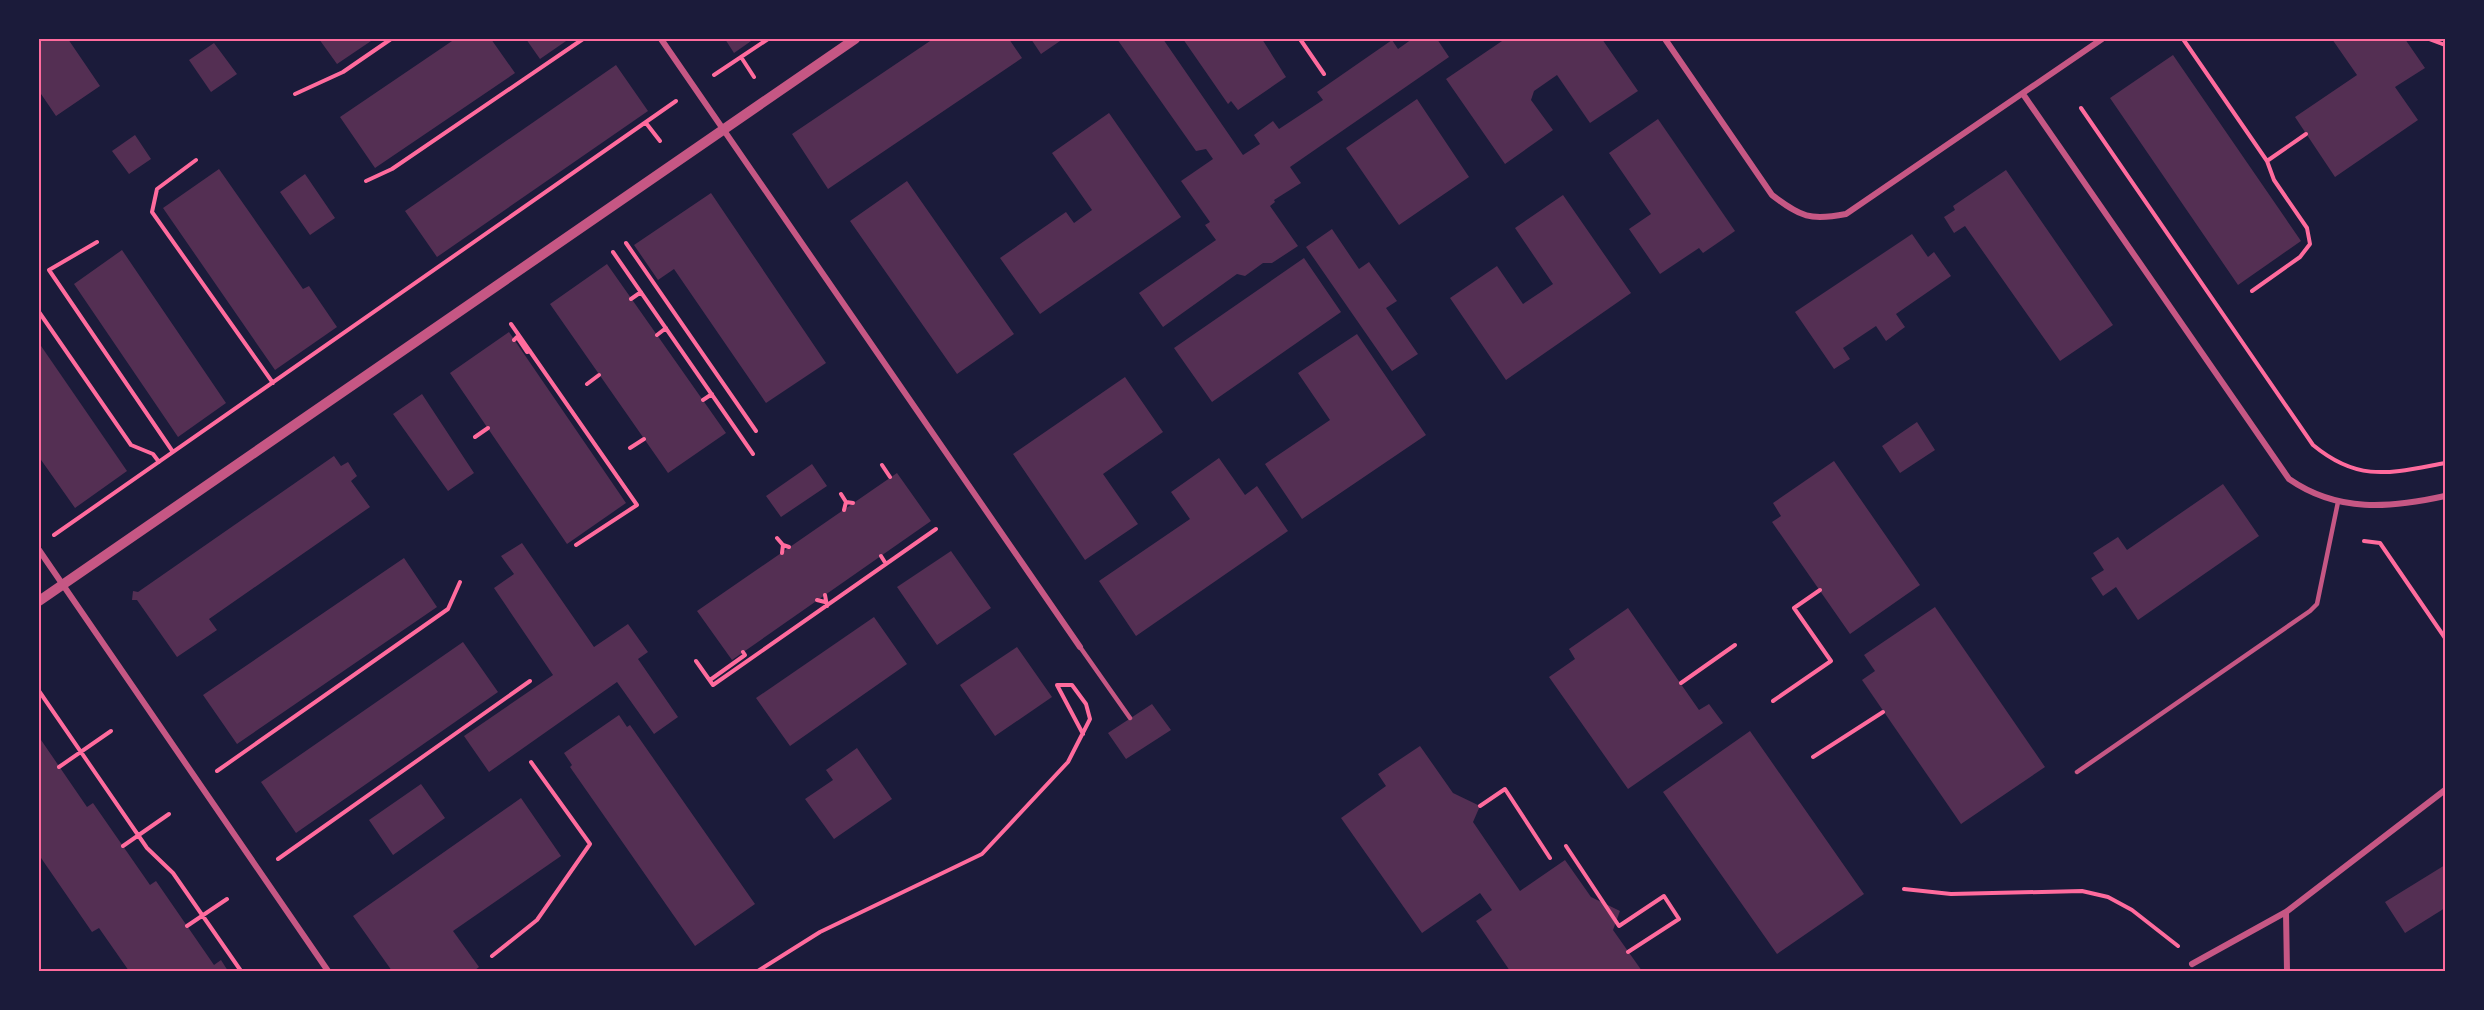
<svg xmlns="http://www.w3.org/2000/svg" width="2484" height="1010" font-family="Raleway,sans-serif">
  <rect width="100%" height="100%" fill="#1b1b3a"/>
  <path fill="#542f53" d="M 39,39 L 68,39 L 100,86 L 56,116 L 39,91 Z
    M 319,39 L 374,39 L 337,64 Z
    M 455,39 L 491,39 L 515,73 L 375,168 L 340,117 Z
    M 526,39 L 569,39 L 540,59 Z
    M 725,39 L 754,39 L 734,53 Z
    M 933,39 L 1009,39 L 1022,58 L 828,189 L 792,134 Z
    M 1031,39 L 1063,39 L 1041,54 Z
    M 1117,39 L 1163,39 L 1243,155 L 1260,144 L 1254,135 L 1273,121 L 1279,129 L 1323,100 L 1317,92 L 1392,40 L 1398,49 L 1412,39 L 1437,39 L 1449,57 L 1290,167 L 1301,183 L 1274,200 L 1275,202 L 1270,206 L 1298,246 L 1272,263 L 1263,263 L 1245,276 L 1237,274 L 1163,327 L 1139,293 L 1216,240 L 1205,225 L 1210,222 L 1181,181 L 1213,159 L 1206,149 L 1196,151 Z
    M 1183,39 L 1262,39 L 1286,77 L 1238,110 L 1231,101 L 1228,104 Z
    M 1505,39 L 1602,39 L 1638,91 L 1590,123 L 1557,75 L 1534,91 L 1531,100 L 1553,130 L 1505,164 L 1446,79 Z
    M 2332,39 L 2405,39 L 2425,68 L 2395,87 L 2418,120 L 2335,177 L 2295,117 L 2357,75 Z
    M 214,43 L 237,74 L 211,92 L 189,60 Z
    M 2173,55 L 2301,241 L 2238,285 L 2110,98 Z
    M 616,65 L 648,111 L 437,257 L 405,211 Z
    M 1417,99 L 1469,177 L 1399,225 L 1346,148 Z
    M 1109,113 L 1181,217 L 1040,314 L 1000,258 L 1066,212 L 1074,223 L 1092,210 L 1052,153 Z
    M 1658,119 L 1735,231 L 1703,253 L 1699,248 L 1660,274 L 1629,229 L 1651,214 L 1609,153 Z
    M 135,135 L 151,159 L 129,174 L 112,151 Z
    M 219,169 L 303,289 L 309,286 L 337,327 L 275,370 L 163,208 Z
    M 2006,170 L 2113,325 L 2060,361 L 1965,226 L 1954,233 L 1944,217 L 1955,210 L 1953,206 Z
    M 305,174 L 335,218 L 310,235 L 280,192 Z
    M 907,181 L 1014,334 L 957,374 L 850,221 Z
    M 711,193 L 826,363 L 766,403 L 674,269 L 658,280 L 634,245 Z
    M 1563,195 L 1631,293 L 1506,380 L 1450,298 L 1497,266 L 1523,304 L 1553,284 L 1515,228 Z
    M 1332,229 L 1359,269 L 1369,262 L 1397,301 L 1386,308 L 1418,354 L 1392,371 L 1306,247 Z
    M 1912,234 L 1928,257 L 1934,252 L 1951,276 L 1896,314 L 1905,327 L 1886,341 L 1876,326 L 1843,348 L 1850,359 L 1834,369 L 1795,312 Z
    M 122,250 L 226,403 L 178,437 L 74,284 Z
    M 1304,258 L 1341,312 L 1212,402 L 1174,348 Z
    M 607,264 L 726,433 L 668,473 L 550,304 Z
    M 509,332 L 626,503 L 567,544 L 450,373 Z
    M 1357,334 L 1426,435 L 1302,519 L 1265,464 L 1330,420 L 1298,373 Z
    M 39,343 L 127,471 L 75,508 L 39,457 Z
    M 1125,377 L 1163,432 L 1103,474 L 1138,524 L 1085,560 L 1013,454 Z
    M 422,394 L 474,473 L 448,491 L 393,414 Z
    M 1917,422 L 1935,450 L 1900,473 L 1882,446 Z
    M 334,456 L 341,466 L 348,462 L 357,476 L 351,481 L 370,507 L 209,619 L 217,630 L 177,657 L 137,600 L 132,600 L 133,591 L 138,592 Z
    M 1219,458 L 1245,495 L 1257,486 L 1288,531 L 1136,636 L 1099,581 L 1190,519 L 1171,492 Z
    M 1834,461 L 1920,585 L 1850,634 L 1772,522 L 1781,516 L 1773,503 Z
    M 812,464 L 827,486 L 781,517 L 766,496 Z
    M 897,473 L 931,521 L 732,660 L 697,611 Z
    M 2223,484 L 2259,536 L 2138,620 L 2116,587 L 2103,596 L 2091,578 L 2104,570 L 2093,553 L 2118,537 L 2127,550 Z
    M 522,543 L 594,647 L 628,624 L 648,652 L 638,659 L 678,717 L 654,734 L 617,682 L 489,772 L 464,736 L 553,675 L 494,588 L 514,574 L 501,556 Z
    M 951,551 L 991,608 L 937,645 L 897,587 Z
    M 404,558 L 437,607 L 237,744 L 203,695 Z
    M 1935,607 L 2045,767 L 1961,824 L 1862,680 L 1875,671 L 1864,655 Z
    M 1628,608 L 1699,710 L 1709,704 L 1723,723 L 1628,789 L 1549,677 L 1575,659 L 1569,649 Z
    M 874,617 L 907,664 L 790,746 L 756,698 Z
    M 463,642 L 498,692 L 296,833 L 261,782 Z
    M 1017,647 L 1052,697 L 995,736 L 960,685 Z
    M 1152,704 L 1171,730 L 1126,759 L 1108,733 Z
    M 619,715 L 627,727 L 630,725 L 755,904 L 695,946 L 570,767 L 572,765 L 564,753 Z
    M 1750,731 L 1864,894 L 1777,954 L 1663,792 Z
    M 39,737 L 87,807 L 93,803 L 150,885 L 156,881 L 214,965 L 221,960 L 228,971 L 129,971 L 99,928 L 92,932 L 39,855 Z
    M 1420,746 L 1453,793 L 1480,806 L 1473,822 L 1520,891 L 1565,860 L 1591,897 L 1620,911 L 1613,930 L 1642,971 L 1510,971 L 1476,921 L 1492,910 L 1480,893 L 1422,933 L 1341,818 L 1386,786 L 1378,774 Z
    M 857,748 L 892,799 L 834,839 L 805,799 L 833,780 L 826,770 Z
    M 421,784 L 445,818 L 393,855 L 369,820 Z
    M 521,798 L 561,856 L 453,931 L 479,967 L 474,971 L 392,971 L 353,916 Z
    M 2445,865 L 2445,908 L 2405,933 L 2385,902 Z"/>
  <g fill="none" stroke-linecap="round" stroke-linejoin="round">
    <path stroke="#ff6b9d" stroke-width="4" d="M 1300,39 L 1324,74
      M 2183,39 L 2267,161 L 2306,134
      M 2429,39 L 2445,45
      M 741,57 L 754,77
      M 714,75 L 768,39
      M 295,94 L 343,72 L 391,39
      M 2081,108 L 2313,445 C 2359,483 2390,473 2445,463
      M 646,123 L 660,141
      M 196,160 L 157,189 L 152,212 L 273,383
      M 366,181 L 392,169 L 583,39
      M 97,242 L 49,270 L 173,452
      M 626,243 L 756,431
      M 613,252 L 753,454
      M 2252,291 L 2300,257 L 2310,244 L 2307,228 L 2274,180 L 2267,161
      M 631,299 L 641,292
      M 39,312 L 131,445 L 153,454 L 159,462
      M 511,324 L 637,505 L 576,545
      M 657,335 L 666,328
      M 514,340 L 517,337 L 527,352 L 530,351
      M 587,384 L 599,375
      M 703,400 L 712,394
      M 475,437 L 488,428
      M 630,448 L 644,439
      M 882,465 L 890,477
      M 841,494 L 846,502 L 853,503
      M 844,510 L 846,502
      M 54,535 L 676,101
      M 777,538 L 783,545 L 789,547
      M 2364,541 L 2380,543 L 2445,638
      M 782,553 L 783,545
      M 881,556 L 886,564
      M 825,595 L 827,606
      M 817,600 L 825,602
      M 696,661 L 713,685 L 936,529
      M 710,680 L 745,655 L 743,652
      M 1681,683 L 1735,645
      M 39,691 L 147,848 L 173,873 L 241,971
      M 1773,701 L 1831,661 L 1794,608 L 1820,590
      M 1813,757 L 1883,712
      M 59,767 L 111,731
      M 217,771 L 448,609 L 460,582
      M 1480,806 L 1505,789 L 1550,858
      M 123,846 L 169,814
      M 1566,846 L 1619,926 L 1664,896 L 1679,919 L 1628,952
      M 278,859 L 530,681
      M 1904,889 L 1951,894 L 2082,891 L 2108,897 L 2132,910 L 2178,946
      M 187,926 L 227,899
      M 492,956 L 537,920 L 590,844 L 531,762
      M 758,971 L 820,932 L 982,854 L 1068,762 L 1090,719 L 1086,704 L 1072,685 L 1057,685 L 1083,734"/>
    <path stroke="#c65784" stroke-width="4.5" d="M 1080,647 L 1130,718
      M 2077,772 L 2310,611 L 2317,604 L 2338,502"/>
    <path stroke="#c65784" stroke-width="6" d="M 661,39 L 1080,647
      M 1665,39 L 1772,195 C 1801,217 1810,221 1846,214 L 2102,39
      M 2023,94 L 2289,479 C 2338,513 2390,508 2445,496
      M 39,550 L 328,971
      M 2286,912 L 2287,971
      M 2192,964 L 2286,912 L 2445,790"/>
    <path stroke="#c65784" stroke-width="10" d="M 39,601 L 855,39"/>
  </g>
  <rect width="2484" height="1010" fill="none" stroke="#1b1b3a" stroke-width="81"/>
  <rect x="40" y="40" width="2404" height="930" fill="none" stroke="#ff6b9d" stroke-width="2"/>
</svg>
